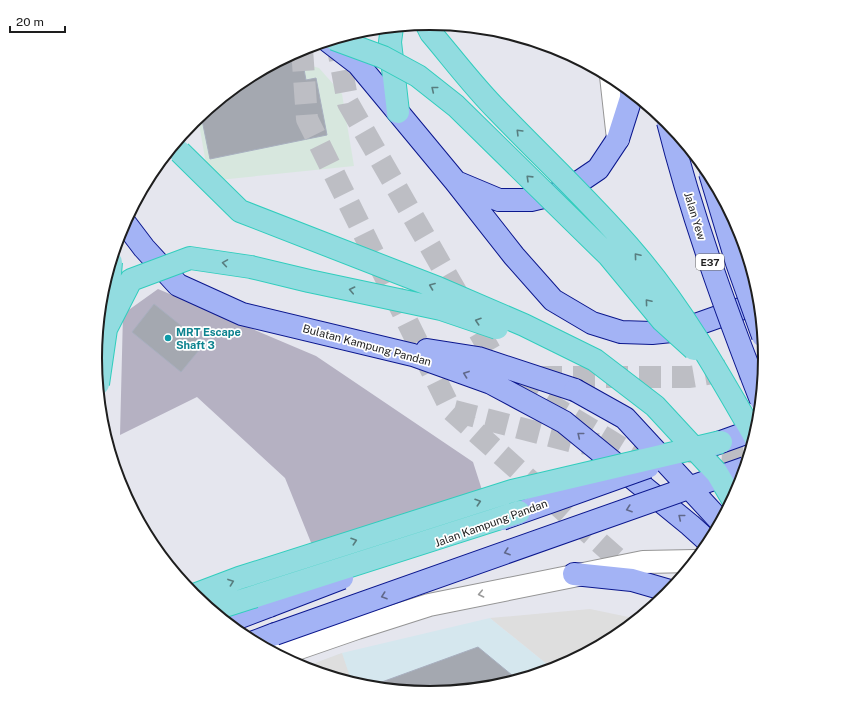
<svg xmlns="http://www.w3.org/2000/svg" width="861" height="716" font-family="'Public Sans',sans-serif">
  <rect width="100%" height="100%" fill="#e5e6ee"/>
  <path fill="#d5e7ee" d="M 490,618 L 553,669 L 496,687 L 430,693 L 365,687 L 303,668 L 342,653 Z"/>
  <path fill="#d7e7de" d="M 285,58 L 319,68 L 342,94 L 354,166 L 209,181 L 198,118 L 245,79 Z"/>
  <path fill="#b5b1c2" d="M 158,289 L 316,356 L 473,462 L 482,490 L 312,545 L 285,478 L 197,397 L 120,435 L 123,314 Z"/>
  <path fill="#dedede" d="M 590,609 L 638,619 L 616,637 L 558,668 L 553,669 L 490,618 Z
    M 342,653 L 352,683 L 303,668 L 323,660 Z"/>
  <path fill="#a4a8b0" stroke="#a8afbf" d="M 301,53 L 306,80 L 316,78 L 327,135 L 210,159 L 201,115 L 245,79 L 289,56 Z
    M 154,304 L 204,344 L 181,372 L 132,332 Z
    M 478,647 L 518,680 L 496,687 L 430,693 L 368,687 Z"/>
  <g fill="none" stroke-linecap="round" stroke-linejoin="round">
    <path stroke="#bdbec4" stroke-width="22" stroke-dasharray="22 11" stroke-linecap="butt" d="M 336,38 L 348,103 L 505,377 L 655,468
      M 302,49 L 307,119 L 451,410 L 638,577
      M 540,377 L 690,377 L 765,364
      M 454,411 L 578,443 L 599,444
      M 689,452 L 733,455 L 750,453"/>
    <defs>
      <path id="minor" d="M 611,76 L 618,139
        M 279,655 L 357,628 L 429,605 L 643,562 L 695,561"/>
      <path id="major" d="M 328,41 L 358,64 L 455,181 L 514,256 L 553,300 L 592,323 L 621,332 L 652,333 L 681,330 L 760,302
        M 456,182 L 499,200 L 531,200 L 564,192 L 598,169 L 618,139 L 631,98 L 631,91
        M 125,223 L 144,248 L 178,285 L 242,314 L 413,355 L 491,383 L 564,422 L 690,525 L 710,543
        M 427,350 L 478,358 L 575,390
        M 574,574 L 632,580 L 670,591
        M 227,622 L 269,606
        M 254,642 L 275,634"/>
      <path id="highway" d="M 392,27 L 390,42 L 398,112"/>
    </defs>
    <use href="#minor" stroke="#959595" stroke-width="24"/>
    <use href="#major" stroke="#0b178d" stroke-width="24"/>
    <use href="#highway" stroke="#31cdbd" stroke-width="24"/>
    <use href="#minor" stroke="#fff" stroke-width="22"/>
    <use href="#major" stroke="#a3b3f5" stroke-width="22"/>
    <use href="#highway" stroke="#92dce0" stroke-width="22"/>
    <defs>
      <path id="major-bridge" d="M 668,122 C 692,217 725,308 761,400
        M 710,173 L 737,263 L 763,336
        M 575,390 L 625,418 L 721,522
        M 704,448 L 757,429
        M 502,519 L 648,467
        M 269,606 L 342,578
        M 275,634 L 745,468"/>
      <path id="highway-bridge" d="M 426,23 L 431,33 C 453,59 474,87 498,111 C 544,159 593,204 636,255 C 683,310 719,374 755,437
        M 334,39 L 383,57 L 418,76 L 456,106 L 609,256 L 662,320 L 694,349
        M 180,152 L 240,211 L 438,288 L 524,325 L 595,360 L 655,406 L 717,473 L 733,500
        M 106,318 L 111,262
        M 98,384 L 106,329 L 131,280 L 190,258 L 251,267 L 309,281 L 441,309 L 497,328
        M 194,595 L 239,578 L 512,491 L 721,442
        M 212,610 L 519,512"/>
    </defs>
    <use href="#major-bridge" stroke="#0b178d" stroke-width="24" stroke-linecap="butt"/>
    <use href="#highway-bridge" stroke="#31cdbd" stroke-width="24" stroke-linecap="butt"/>
    <use href="#major-bridge" stroke="#a3b3f5" stroke-width="22"/>
    <use href="#highway-bridge" stroke="#92dce0" stroke-width="22"/>
  </g>
  <defs><path id="oneway-chevron" d="M-2-3.5L2.5 0L-2 3.5" fill="none" stroke-width="1.6" stroke-linecap="round" stroke-linejoin="round"/></defs>
  <g stroke="#587d7f">
    <use href="#oneway-chevron" transform="translate(434 89) rotate(-141)"/>
    <use href="#oneway-chevron" transform="translate(519 132) rotate(-135)"/>
    <use href="#oneway-chevron" transform="translate(529 178) rotate(-136)"/>
    <use href="#oneway-chevron" transform="translate(637 256) rotate(-130)"/>
    <use href="#oneway-chevron" transform="translate(225 263) rotate(-171)"/>
    <use href="#oneway-chevron" transform="translate(432 286) rotate(-159)"/>
    <use href="#oneway-chevron" transform="translate(352 290) rotate(-168)"/>
    <use href="#oneway-chevron" transform="translate(648 302) rotate(-130)"/>
    <use href="#oneway-chevron" transform="translate(478 321) rotate(-162)"/>
    <use href="#oneway-chevron" transform="translate(478 502) rotate(-18)"/>
    <use href="#oneway-chevron" transform="translate(354 541) rotate(-18)"/>
    <use href="#oneway-chevron" transform="translate(231 582) rotate(-20)"/>
  </g>
  <g stroke="#60688a">
    <use href="#oneway-chevron" transform="translate(466 374) rotate(-160)"/>
    <use href="#oneway-chevron" transform="translate(580 435) rotate(-141)"/>
    <use href="#oneway-chevron" transform="translate(629 509) rotate(161)"/>
    <use href="#oneway-chevron" transform="translate(681 517) rotate(-141)"/>
    <use href="#oneway-chevron" transform="translate(507 552) rotate(161)"/>
    <use href="#oneway-chevron" transform="translate(384 596) rotate(161)"/>
  </g>
  <use stroke="#9a9a9a" href="#oneway-chevron" transform="translate(481 594) rotate(168)"/>
  <circle fill="#0f9aa8" stroke="#fff" stroke-width="1.5" cx="168" cy="338" r="4"/>
  <g text-anchor="middle" stroke-width="3.5" stroke-linejoin="round" paint-order="stroke">
    <rect fill="#fff" stroke="#626262" stroke-width="1" x="696" y="254" width="28" height="16" rx="3"/>
    <g font-size="10" font-weight="bold" fill="#1e1e1e">
      <text x="710" y="266">E37</text>
    </g>
    <g font-size="11" fill="#1e1e1e" stroke="#fff">
      <text transform="translate(695 216) rotate(73)" y="4">Jalan Yew</text>
      <text transform="translate(367 345) rotate(15)" y="4">Bulatan Kampung Pandan</text>
      <text transform="translate(491 523) rotate(-20)" y="4">Jalan Kampung Pandan</text>
    </g>
    <g font-size="11" font-weight="bold" fill="#0d838f" stroke="#fff" text-anchor="start">
      <text x="176" y="336">MRT Escape<tspan x="176" dy="13">Shaft 3</tspan></text>
    </g>
  </g>
  <path d="M0 0H861V716H0ZM102 358a328 328 0 1 1 656 0a328 328 0 1 1-656 0Z" fill="#fff" fill-rule="evenodd"/>
  <path fill="none" stroke="#1e1e1e" stroke-width="2" d="M102 358a328 328 0 1 1 656 0a328 328 0 1 1-656 0Z"/>
  <path d="M10 26v6h55v-6" fill="none" stroke="#1e1e1e" stroke-width="2"/>
  <text x="16" y="26" font-size="12" fill="#1e1e1e" stroke="#ffffff" stroke-width="3" paint-order="stroke">20 m</text>
</svg>
